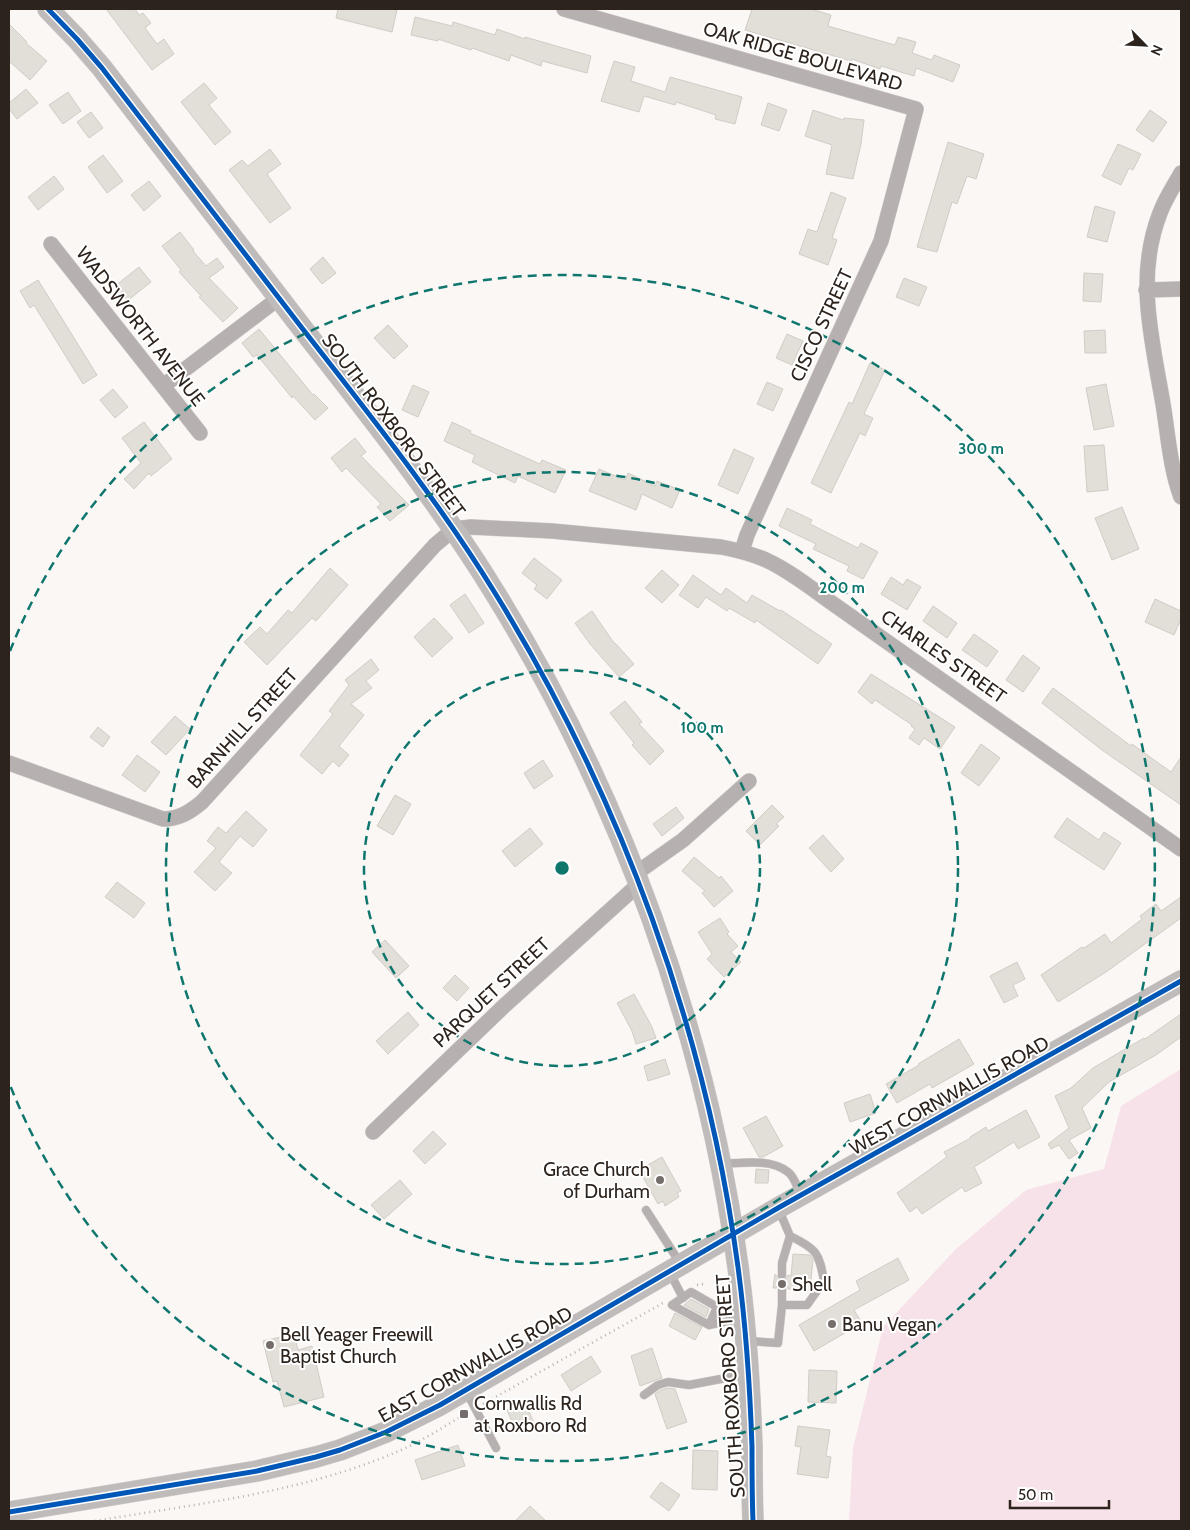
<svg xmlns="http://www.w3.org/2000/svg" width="1190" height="1530" font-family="Cabin,sans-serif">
  <rect width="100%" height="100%" fill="#faf7f5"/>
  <path fill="#f8e2e9" d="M 1181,1069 L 1181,1521 L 849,1521 L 853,1448 L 883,1327 L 956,1249 L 1026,1190 L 1104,1169 L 1121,1106 Z"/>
  <path fill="#e2ded8" stroke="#d0ccc6" d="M 106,9 L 135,9 L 139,15 L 143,13 L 151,23 L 145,28 L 157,44 L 164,39 L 174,54 L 152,70 Z
    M 338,9 L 391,9 L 397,10 L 392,32 L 336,18 Z
    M 752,9 L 811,9 L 831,15 L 828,26 L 895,45 L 898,37 L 916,42 L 912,53 L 932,60 L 934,55 L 960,65 L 953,82 L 916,68 L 914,76 L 881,66 L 880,69 L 852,59 L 851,61 L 745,30 Z
    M 415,17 L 452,26 L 453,22 L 495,35 L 497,29 L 525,39 L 525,37 L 591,56 L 587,73 L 542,61 L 541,66 L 511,55 L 509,61 L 472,48 L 471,50 L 438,39 L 438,41 L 411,35 Z
    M 9,24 L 27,42 L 26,43 L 47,61 L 30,80 L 9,61 Z
    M 614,61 L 635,67 L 631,81 L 665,92 L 670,77 L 742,97 L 735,124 L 715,119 L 716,115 L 676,102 L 675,105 L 644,96 L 639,112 L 601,101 Z
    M 204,83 L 217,98 L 209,105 L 231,132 L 215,145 L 181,102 Z
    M 26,89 L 38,103 L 17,119 L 9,109 L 9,103 Z
    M 68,92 L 81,111 L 63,124 L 49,105 Z
    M 768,103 L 787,110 L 779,131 L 761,125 Z
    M 813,110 L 843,120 L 844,118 L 864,120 L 861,144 L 853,179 L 826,174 L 832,145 L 805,136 Z
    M 1150,110 L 1167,122 L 1153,142 L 1136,130 Z
    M 91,112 L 103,128 L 89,138 L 77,122 Z
    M 948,142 L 984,154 L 976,179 L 967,176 L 957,204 L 952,202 L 937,252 L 917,247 Z
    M 1118,144 L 1141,154 L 1133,170 L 1129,168 L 1121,185 L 1102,176 Z
    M 270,149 L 281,164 L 267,174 L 291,208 L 270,223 L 229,170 L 242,160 L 248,166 Z
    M 103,155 L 123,181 L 107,193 L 88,167 Z
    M 54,176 L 64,189 L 38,210 L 28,197 Z
    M 149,181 L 161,196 L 144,211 L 131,195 Z
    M 831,192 L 846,198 L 832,238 L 837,240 L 828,265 L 799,254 L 808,229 L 817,232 Z
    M 1095,206 L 1115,212 L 1107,242 L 1087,237 Z
    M 180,232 L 194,250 L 193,251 L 206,266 L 217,258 L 224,267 L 209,278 L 238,308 L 223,322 L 199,297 L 201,296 L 179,272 L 181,270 L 162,246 Z
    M 323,257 L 336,273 L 322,284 L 310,269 Z
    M 139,267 L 151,282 L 127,301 L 115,286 Z
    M 1084,273 L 1103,274 L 1101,302 L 1083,301 Z
    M 904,278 L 927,287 L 919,306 L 896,297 Z
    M 38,280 L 97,375 L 83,384 L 34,305 L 30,308 L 20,291 Z
    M 388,325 L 408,346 L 394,359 L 374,338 Z
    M 259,329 L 313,395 L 314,394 L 328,408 L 315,420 L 293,396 L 292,398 L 257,355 L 253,357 L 242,343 Z
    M 1105,330 L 1106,353 L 1085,353 L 1084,331 Z
    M 787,334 L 803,341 L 792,365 L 776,358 Z
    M 870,363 L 885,370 L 864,414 L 873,418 L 865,436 L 860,433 L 831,493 L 811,483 L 849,402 L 852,404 Z
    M 767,382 L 783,389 L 773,411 L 757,404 Z
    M 1106,384 L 1114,426 L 1094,430 L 1086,388 Z
    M 413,385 L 429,392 L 418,417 L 402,410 Z
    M 113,389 L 128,407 L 115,418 L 100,400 Z
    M 144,422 L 172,459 L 151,476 L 149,473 L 134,489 L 124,479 L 141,463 L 122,438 Z
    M 452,422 L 471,431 L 470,433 L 540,464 L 542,460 L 566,470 L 555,493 L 518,476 L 515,483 L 472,462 L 475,455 L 444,441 Z
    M 355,438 L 366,452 L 361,456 L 409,505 L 390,521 L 377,507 L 381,504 L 346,468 L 342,472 L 331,458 Z
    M 1104,445 L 1108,490 L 1087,492 L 1084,446 Z
    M 734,449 L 754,458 L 738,494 L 718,485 Z
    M 599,469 L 625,480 L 628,473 L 655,486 L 657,481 L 680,490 L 672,508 L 642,494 L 636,510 L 589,491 Z
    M 1122,507 L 1139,549 L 1112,560 L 1095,518 Z
    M 787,508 L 812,520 L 810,524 L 858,548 L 861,543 L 878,552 L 863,579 L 847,571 L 849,566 L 813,549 L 816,544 L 779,526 Z
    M 534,558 L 562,580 L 547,599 L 534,589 L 537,585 L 522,573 Z
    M 330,568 L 348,585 L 316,621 L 312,618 L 267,665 L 244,642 L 260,627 L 267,634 L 288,610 L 292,613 Z
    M 662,570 L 679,585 L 662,603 L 645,588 Z
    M 693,575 L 721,595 L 726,588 L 747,603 L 752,595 L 780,611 L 781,610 L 832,644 L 818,664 L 756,620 L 755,623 L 729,608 L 727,611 L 706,597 L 698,608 L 679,595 Z
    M 891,577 L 903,585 L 907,579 L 921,587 L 907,610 L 881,594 Z
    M 465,594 L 484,623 L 469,633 L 450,605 Z
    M 1155,599 L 1181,611 L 1181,619 L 1174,635 L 1145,622 Z
    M 933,606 L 957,623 L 947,638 L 923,621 Z
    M 592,611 L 614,643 L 615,643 L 634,664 L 619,677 L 590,644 L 575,623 Z
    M 434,618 L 453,638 L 432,657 L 414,637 Z
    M 974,634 L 998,651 L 987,667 L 962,650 Z
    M 1023,655 L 1040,668 L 1023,692 L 1006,680 Z
    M 371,659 L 379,670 L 366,681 L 372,688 L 351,704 L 364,715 L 339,746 L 349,755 L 339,767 L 333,761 L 322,774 L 300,755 L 333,714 L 329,711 L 349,685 L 345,680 Z
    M 871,674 L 955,727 L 940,749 L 924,738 L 919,745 L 909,738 L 915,729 L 911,726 L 912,725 L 875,700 L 872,704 L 858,692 Z
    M 1053,688 L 1131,746 L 1132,744 L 1171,772 L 1181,757 L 1181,805 L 1102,750 L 1042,703 Z
    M 625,701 L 642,722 L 639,724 L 664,751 L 650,765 L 632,745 L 634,743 L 610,713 Z
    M 175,716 L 190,729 L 166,755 L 151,742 Z
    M 98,727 L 110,737 L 103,747 L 90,737 Z
    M 981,744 L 1000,758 L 979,786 L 961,773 Z
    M 137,755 L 160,772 L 145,792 L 122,775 Z
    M 543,760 L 553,776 L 534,789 L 524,773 Z
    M 395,795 L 411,804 L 393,835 L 377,826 Z
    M 772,805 L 784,817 L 776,824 L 779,826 L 760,845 L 746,831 Z
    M 676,807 L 684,818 L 662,836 L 653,824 Z
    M 246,811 L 267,830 L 253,847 L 240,836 L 219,862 L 232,873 L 215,891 L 194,872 L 216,848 L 207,841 L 218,827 L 226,833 Z
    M 1067,818 L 1099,840 L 1104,832 L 1121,843 L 1104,870 L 1054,837 Z
    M 530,828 L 543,844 L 515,867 L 502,851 Z
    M 823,835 L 844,859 L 831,872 L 809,848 Z
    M 694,857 L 719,878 L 721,876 L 733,891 L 714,907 L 702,893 L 705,891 L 682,871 Z
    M 117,882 L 145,903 L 134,918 L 105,897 Z
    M 1181,897 L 1181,918 L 1106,972 L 1058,1002 L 1041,975 L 1082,947 L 1084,948 L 1105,934 L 1111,943 L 1142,919 L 1140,916 L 1156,904 L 1161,911 Z
    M 720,918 L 729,932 L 727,934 L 738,946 L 731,952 L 741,962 L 724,977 L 707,959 L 712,954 L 698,932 Z
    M 385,940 L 409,966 L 396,978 L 372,952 Z
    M 1017,962 L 1025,979 L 1013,985 L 1018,996 L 1004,1003 L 990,976 Z
    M 455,975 L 469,988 L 457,1001 L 443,988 Z
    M 634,994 L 652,1027 L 656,1038 L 636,1044 L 632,1031 L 617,1003 Z
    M 408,1012 L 419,1025 L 388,1054 L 376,1041 Z
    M 1181,1014 L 1181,1037 L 1156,1055 L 1109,1082 L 1082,1108 L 1091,1128 L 1069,1140 L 1078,1153 L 1069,1159 L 1059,1145 L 1051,1149 L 1048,1144 L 1069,1128 L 1055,1096 L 1071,1088 L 1093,1068 L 1144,1038 L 1145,1039 Z
    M 959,1039 L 974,1064 L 932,1088 L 930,1084 L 897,1103 L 886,1084 L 919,1065 L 918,1064 Z
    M 665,1059 L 670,1074 L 648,1081 L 644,1066 Z
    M 870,1094 L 876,1113 L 850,1122 L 844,1103 Z
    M 1026,1110 L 1040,1137 L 1018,1149 L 1014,1142 L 974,1167 L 982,1183 L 965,1192 L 962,1187 L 922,1214 L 917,1207 L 910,1212 L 897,1193 L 947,1157 L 944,1152 L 971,1138 L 970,1137 L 986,1127 L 988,1131 Z
    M 766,1116 L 783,1146 L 763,1157 L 759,1157 L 743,1128 Z
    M 433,1131 L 446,1144 L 425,1164 L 413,1151 Z
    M 662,1157 L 681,1191 L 677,1193 L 679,1197 L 665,1206 L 663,1201 L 658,1204 L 639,1170 Z
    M 756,1169 L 769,1170 L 768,1183 L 755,1183 Z
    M 400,1180 L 412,1194 L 384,1219 L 371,1205 Z
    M 793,1254 L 810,1255 L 813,1260 L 810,1290 L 788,1289 L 787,1285 L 782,1282 L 779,1283 L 776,1288 L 773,1288 L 775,1274 L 782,1281 L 785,1280 L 788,1275 L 791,1276 Z
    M 898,1258 L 909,1280 L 854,1310 L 862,1323 L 814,1351 L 799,1325 L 860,1290 L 856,1281 Z
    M 691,1299 L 709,1309 L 706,1317 L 684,1305 Z
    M 675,1313 L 702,1327 L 695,1340 L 669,1326 Z
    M 294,1334 L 298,1350 L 312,1346 L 324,1397 L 284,1407 L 277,1381 L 273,1382 L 263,1341 Z
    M 652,1348 L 662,1378 L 640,1386 L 631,1356 Z
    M 591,1356 L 601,1372 L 571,1391 L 561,1375 Z
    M 809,1370 L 837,1371 L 836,1403 L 808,1402 Z
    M 668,1388 L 675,1389 L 687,1422 L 667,1429 L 655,1394 L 661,1390 Z
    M 525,1402 L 534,1423 L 516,1431 L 507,1410 Z
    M 798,1426 L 830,1430 L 826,1456 L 831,1457 L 828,1478 L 797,1474 L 801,1447 L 795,1446 Z
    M 458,1445 L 465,1466 L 422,1480 L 415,1460 Z
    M 693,1450 L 718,1451 L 717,1490 L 692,1489 Z
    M 661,1482 L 680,1495 L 669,1511 L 650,1497 Z
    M 530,1506 L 546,1521 L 515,1521 Z"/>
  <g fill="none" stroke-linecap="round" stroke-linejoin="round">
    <defs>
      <path id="lane" d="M 721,1164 C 742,1163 770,1158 788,1172 C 794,1176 797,1187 800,1193
        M 646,1210 L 680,1263
        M 670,1273 L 683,1298
        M 782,1275 L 782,1263 L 790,1236
        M 782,1305 L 782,1288
        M 709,1325 L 717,1307 L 691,1292 L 672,1305 L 709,1325 L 743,1318
        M 748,1341 L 778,1343 L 782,1305 L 807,1305 L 824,1281 C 819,1253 817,1249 790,1236 L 779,1210
        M 466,1391 L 496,1448
        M 644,1395 L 658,1385 L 668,1382 L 689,1385 L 747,1374"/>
      <path id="street" d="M 564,9 L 916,109 L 881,241 L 747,535 L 742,551
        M 1181,173 C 1174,186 1165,199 1160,213 C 1135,277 1152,339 1163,404 C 1168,434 1170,468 1181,497
        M 51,244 L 200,433
        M 1146,290 L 1181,289
        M 163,386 L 279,298
        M 9,763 L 163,819 C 179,819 190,812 202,802 L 435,545 L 454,529 L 471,527 L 552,531 L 721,547 C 737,550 752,554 766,560 C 790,571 811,588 832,603 L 1181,849
        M 635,874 L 683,840 L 749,781
        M 373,1132 L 504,1006 L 639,884"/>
      <path id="secondary" d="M 48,9 L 77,39 L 102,68 C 169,154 235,242 302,328 C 369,414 438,500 495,593 C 621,797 706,1030 738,1267 C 746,1327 750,1388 752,1447 C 752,1472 752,1497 753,1521
        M 9,1512 L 257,1471 L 316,1457 L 340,1450 L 386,1432 L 440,1405 L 778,1208 L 1181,981"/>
    </defs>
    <use href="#lane" stroke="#d4d1cf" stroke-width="9"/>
    <use href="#street" stroke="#d4d1cf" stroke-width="16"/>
    <use href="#secondary" stroke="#d4d1cf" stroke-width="22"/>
    <path stroke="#b5b2b1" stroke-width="2.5" stroke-dasharray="1 4" stroke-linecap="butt" d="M 697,1285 L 703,1284
      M 483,1404 L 663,1303
      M 95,1521 C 195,1504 300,1493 394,1453 C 419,1443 443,1427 467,1413"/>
    <use href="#lane" stroke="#b6b1b0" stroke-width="8"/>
    <use href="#street" stroke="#b6b1b0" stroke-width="15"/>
    <use href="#secondary" stroke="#bfbbba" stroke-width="21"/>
    <defs>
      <path id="cycleway" d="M 48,9 L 77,39 L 102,68 C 169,154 235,242 302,328 C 369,414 438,500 495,593 C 621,797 706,1030 738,1267 C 746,1327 750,1388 752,1447 C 752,1472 752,1497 753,1521
        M 9,1512 L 257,1471 L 316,1457 L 340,1450 L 386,1432 L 440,1405 L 778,1208 L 1181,981"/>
    </defs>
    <use href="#cycleway" stroke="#fff" stroke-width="8"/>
    <use href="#cycleway" stroke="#0057b8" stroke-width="5"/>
  </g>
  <g fill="none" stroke="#0f766e" stroke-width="2.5" stroke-dasharray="9 6">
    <circle cx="562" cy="868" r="198"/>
    <circle cx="562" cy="868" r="396"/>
    <path d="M10 651A593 593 0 1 1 10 1085"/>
  </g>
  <g fill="#756d69" stroke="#fff" stroke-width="2">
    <circle cx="660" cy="1180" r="5"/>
    <circle cx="782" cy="1284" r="5"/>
    <circle cx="832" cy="1324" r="5"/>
    <circle cx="270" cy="1345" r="5"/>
    <rect x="459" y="1409" width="10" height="10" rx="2.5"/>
  </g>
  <g text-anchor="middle" stroke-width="4" stroke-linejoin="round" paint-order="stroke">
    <g font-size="19" fill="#2d231d" stroke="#fff">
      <text transform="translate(803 56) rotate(16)" y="7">OAK RIDGE BOULEVARD</text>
      <text transform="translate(821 325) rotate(-65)" y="7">CISCO STREET</text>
      <text transform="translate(141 326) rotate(52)" y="7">WADSWORTH AVENUE</text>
      <text transform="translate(394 425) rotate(53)" y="7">SOUTH ROXBORO STREET</text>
      <text transform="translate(944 656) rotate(35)" y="7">CHARLES STREET</text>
      <text transform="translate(242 728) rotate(-48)" y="7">BARNHILL STREET</text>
      <text transform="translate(491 992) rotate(-43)" y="7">PARQUET STREET</text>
      <text transform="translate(949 1095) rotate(-29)" y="7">WEST CORNWALLIS ROAD</text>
      <text transform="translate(475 1364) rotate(-29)" y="7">EAST CORNWALLIS ROAD</text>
      <text transform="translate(730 1386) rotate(-94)" y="7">SOUTH ROXBORO STREET</text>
    </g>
    <g font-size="19" fill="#2d231d" stroke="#fff" text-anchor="start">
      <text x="650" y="1176" text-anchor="end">Grace Church<tspan x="650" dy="22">of Durham</tspan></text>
      <text x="792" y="1291">Shell</text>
      <text x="842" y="1331">Banu Vegan</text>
      <text x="280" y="1341">Bell Yeager Freewill<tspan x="280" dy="22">Baptist Church</tspan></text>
      <text x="474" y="1410">Cornwallis Rd<tspan x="474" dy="22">at Roxboro Rd</tspan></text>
    </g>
  </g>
  <circle cx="562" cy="868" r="8" fill="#0f766e" stroke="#fff" stroke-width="2.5"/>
  <g font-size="15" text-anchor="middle" font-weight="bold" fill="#0f766e" stroke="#fff" stroke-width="4" stroke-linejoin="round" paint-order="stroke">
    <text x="981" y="454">300 m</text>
    <text x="842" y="593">200 m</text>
    <text x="702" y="733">100 m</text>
  </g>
  <rect width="1190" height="1530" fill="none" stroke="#2d231d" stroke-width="20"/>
  <g transform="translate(1145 45) rotate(114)" stroke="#ffffff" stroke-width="4" paint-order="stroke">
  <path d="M0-4L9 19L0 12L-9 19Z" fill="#2d231d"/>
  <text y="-8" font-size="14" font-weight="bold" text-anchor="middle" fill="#2d231d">N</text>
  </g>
  <path d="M1010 1500v8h99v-8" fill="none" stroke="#2d231d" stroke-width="2.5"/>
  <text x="1018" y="1500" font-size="15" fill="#2d231d" stroke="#ffffff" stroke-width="4" paint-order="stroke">50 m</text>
</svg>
